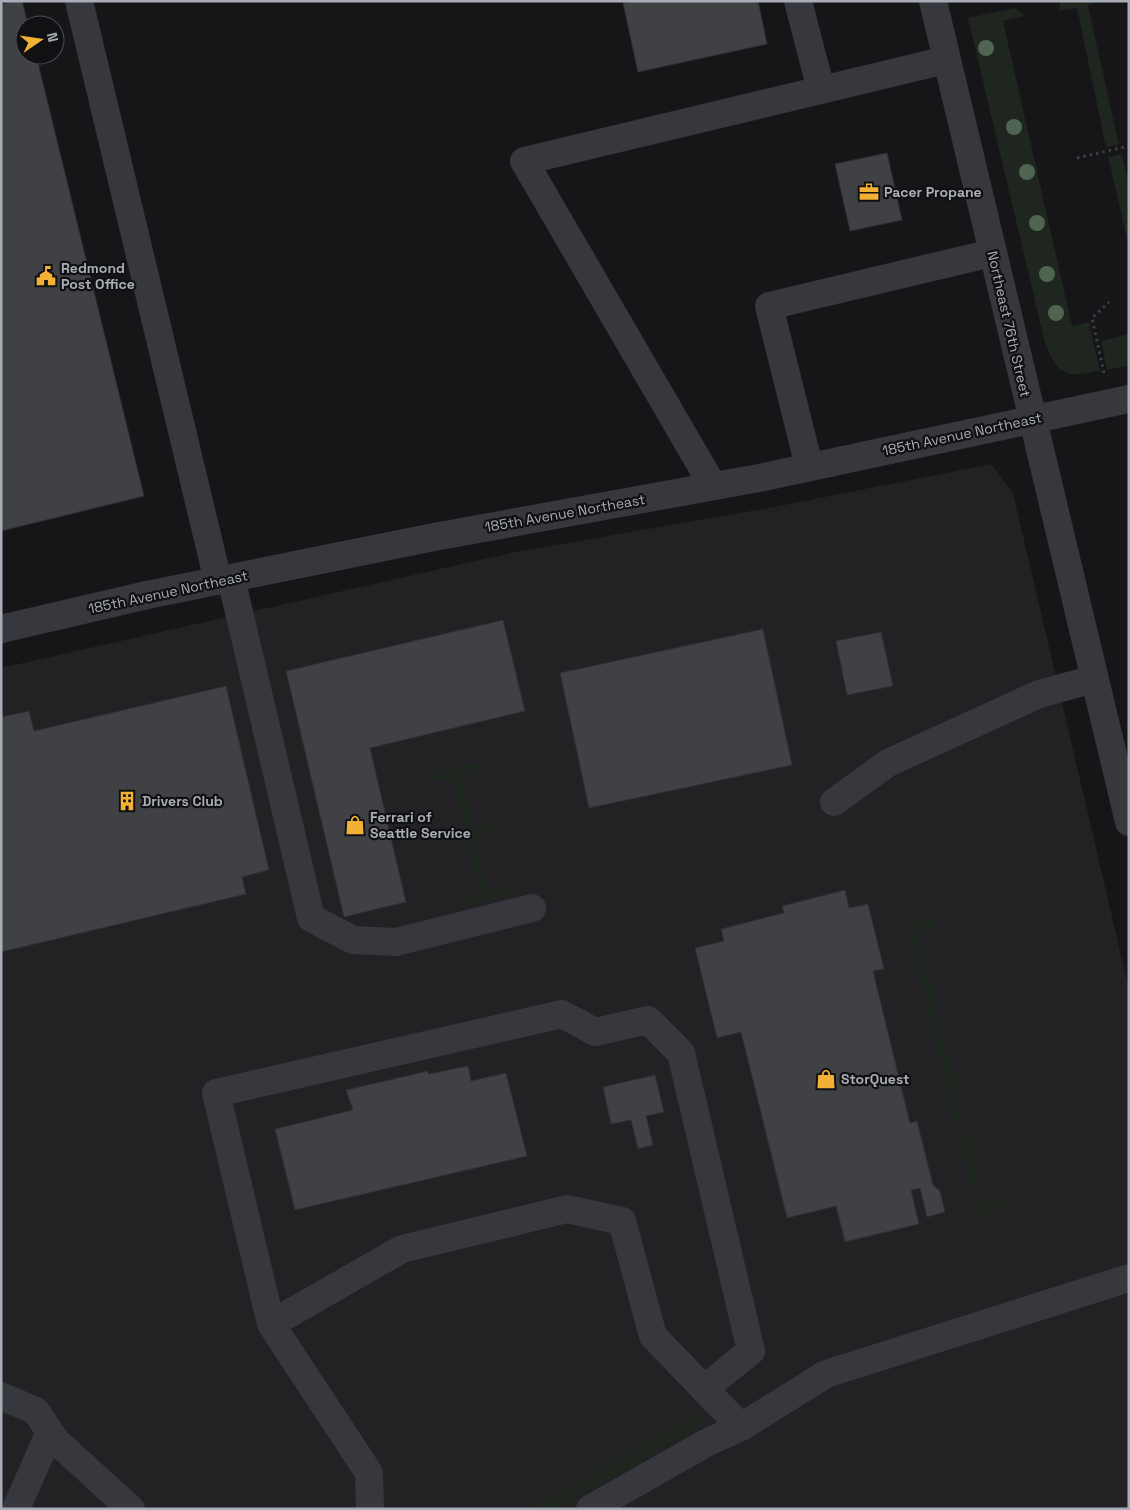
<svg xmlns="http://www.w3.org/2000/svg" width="1130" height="1510" font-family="'Space Grotesk',sans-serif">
  <rect width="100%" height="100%" fill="#161618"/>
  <path fill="#222225" d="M 991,464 L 1013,493 L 1129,989 L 1129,1509 L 1,1509 L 1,668 L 516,552 L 774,507 Z"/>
  <path fill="#1e261f" d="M 1060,1 L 1099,1 L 1088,5 L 1119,145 L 1106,147 L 1077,8 L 1059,11 Z
    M 1015,8 L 1025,16 L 1003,21 L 1072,326 L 1089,322 L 1100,371 C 1066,378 1058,376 1045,343 L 968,18 Z
    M 1122,154 L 1129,186 L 1129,246 L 1108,157 Z
    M 1129,334 L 1129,365 L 1107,370 L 1101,341 Z
    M 477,762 L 480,766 L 478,771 L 462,775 L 475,828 L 494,824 L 496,827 L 494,832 L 475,837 L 489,891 L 506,887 L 510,891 L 507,896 L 463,907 L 458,903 L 462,899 L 479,895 L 466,839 L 449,843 L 445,840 L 449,835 L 464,832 L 452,778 L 435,781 L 430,777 L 434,772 Z
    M 934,917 L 937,920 L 937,927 L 917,932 L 926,973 L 931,973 L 939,1006 L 934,1007 L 945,1050 L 949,1049 L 959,1093 L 954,1094 L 965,1135 L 970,1134 L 980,1178 L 975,1180 L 980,1201 L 1002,1196 L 1006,1198 L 1006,1202 L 1003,1207 L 983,1217 L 978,1215 L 976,1210 L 910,938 L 910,931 L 915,923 Z
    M 700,1411 L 703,1418 L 700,1427 L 557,1509 L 529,1509 Z"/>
  <path fill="#404145" stroke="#303034" d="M 13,1 L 22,1 L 28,25 L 25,25 L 25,55 L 36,55 L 144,496 L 1,531 L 1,4 Z
    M 633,1 L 758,1 L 767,44 L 638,72 L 623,3 Z
    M 887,153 L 902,220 L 850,231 L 835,164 Z
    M 503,620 L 525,711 L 370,748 L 406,902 L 344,917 L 286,671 Z
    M 763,629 L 792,765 L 589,808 L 560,673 Z
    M 881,632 L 893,686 L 847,695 L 836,641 Z
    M 226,686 L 269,870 L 242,877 L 246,894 L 1,952 L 1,717 L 29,711 L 34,731 Z
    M 845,890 L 849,908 L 868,904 L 884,969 L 873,971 L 910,1123 L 917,1121 L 933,1185 L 940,1191 L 945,1212 L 927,1217 L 920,1188 L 911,1190 L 919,1224 L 845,1242 L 836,1206 L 787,1218 L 741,1032 L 717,1038 L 695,948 L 724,941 L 721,929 L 784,913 L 782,906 Z
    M 468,1066 L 471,1081 L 506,1073 L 527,1156 L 295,1210 L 275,1129 L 353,1110 L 346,1090 L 428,1071 L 429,1074 Z
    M 655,1075 L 664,1112 L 646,1116 L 653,1145 L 638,1149 L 631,1120 L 611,1124 L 603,1087 Z"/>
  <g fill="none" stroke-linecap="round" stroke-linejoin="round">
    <path stroke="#3d3f44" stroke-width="3" stroke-dasharray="2.5 4" stroke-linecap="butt" d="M 1077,158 L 1129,146
      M 1104,373 L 1092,318 L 1109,302"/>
    <path stroke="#37383d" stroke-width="28" d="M 79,1 L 218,581
      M 798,1 L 821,90 L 946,60
      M 933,1 L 1129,822
      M 809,466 L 769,306 L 992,253
      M 713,486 L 524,161 L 821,90
      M 231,578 L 311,918 L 353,940 L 396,942 L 532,908
      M 1,629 L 147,595 L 434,537 L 759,478 L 1129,399
      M 834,802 L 888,763 L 1039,694 L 1094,679
      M 271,1324 L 402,1249 L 567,1209 L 622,1221 L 653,1336 L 741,1427
      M 1,1396 L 36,1411 L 56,1441 L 131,1509
      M 16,1509 L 50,1432
      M 370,1509 L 369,1473 L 271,1324 L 216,1093 L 562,1014 L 595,1032 L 648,1020 L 681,1053 L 751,1351 L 704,1389
      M 590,1509 L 708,1442 L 741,1427 L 826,1374 L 1129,1278"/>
  </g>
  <g fill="#506452">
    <circle cx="986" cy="48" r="8"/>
    <circle cx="1014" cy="127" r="8"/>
    <circle cx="1027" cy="172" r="8"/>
    <circle cx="1037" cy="223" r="8"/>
    <circle cx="1047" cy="274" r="8"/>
    <circle cx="1056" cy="313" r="8"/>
  </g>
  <defs>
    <symbol id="office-bare" viewBox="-9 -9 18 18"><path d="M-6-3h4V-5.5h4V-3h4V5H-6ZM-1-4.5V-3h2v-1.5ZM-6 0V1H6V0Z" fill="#f2b134" stroke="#111113" stroke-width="2.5" paint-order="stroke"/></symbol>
    <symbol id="civic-bare" viewBox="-9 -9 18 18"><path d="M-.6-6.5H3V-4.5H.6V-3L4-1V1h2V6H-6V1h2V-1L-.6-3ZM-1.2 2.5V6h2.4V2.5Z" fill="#f2b134" stroke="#111113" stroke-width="2.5" paint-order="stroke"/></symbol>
    <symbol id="building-bare" viewBox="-9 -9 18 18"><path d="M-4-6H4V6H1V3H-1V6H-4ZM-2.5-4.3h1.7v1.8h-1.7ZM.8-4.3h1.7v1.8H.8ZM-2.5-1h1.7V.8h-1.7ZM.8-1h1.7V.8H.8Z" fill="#f2b134" stroke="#111113" stroke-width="2.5" paint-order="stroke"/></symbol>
    <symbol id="shop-bare" viewBox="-9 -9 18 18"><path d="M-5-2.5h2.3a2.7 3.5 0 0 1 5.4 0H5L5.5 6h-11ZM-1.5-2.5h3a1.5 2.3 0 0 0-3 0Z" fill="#f2b134" stroke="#111113" stroke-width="2.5" paint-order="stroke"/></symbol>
  </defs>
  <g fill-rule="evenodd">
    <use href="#office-bare" x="855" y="178" width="28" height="28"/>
    <use href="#civic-bare" x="32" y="262" width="28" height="28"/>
    <use href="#building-bare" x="113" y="787" width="28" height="28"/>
    <use href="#shop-bare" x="341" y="811" width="28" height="28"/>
    <use href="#shop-bare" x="812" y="1065" width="28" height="28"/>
  </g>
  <g text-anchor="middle" stroke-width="4.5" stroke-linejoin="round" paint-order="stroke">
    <g font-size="14" font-weight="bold" fill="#a8adb8" stroke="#111113" text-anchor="start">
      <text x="884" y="197">Pacer Propane</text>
      <text x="61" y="273">Redmond<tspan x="61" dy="16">Post Office</tspan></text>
      <text x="142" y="806">Drivers Club</text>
      <text x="370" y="822">Ferrari of<tspan x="370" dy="16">Seattle Service</tspan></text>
      <text x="841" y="1084">StorQuest</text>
    </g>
    <g font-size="14" fill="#a8adb8" stroke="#111113">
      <text transform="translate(1009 324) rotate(77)" y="5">Northeast 76th Street</text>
      <text transform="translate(962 434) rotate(-12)" y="5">185th Avenue Northeast</text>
      <text transform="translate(565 513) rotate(-10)" y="5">185th Avenue Northeast</text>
      <text transform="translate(168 592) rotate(-12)" y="5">185th Avenue Northeast</text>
    </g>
  </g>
  <rect width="1130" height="1510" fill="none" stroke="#a8adb8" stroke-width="5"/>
  <g transform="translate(40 40) rotate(77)"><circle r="24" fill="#111113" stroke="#4d4f55"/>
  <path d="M0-4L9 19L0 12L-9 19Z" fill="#f2b134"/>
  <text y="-8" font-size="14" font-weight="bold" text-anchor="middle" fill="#a8adb8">N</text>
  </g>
</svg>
